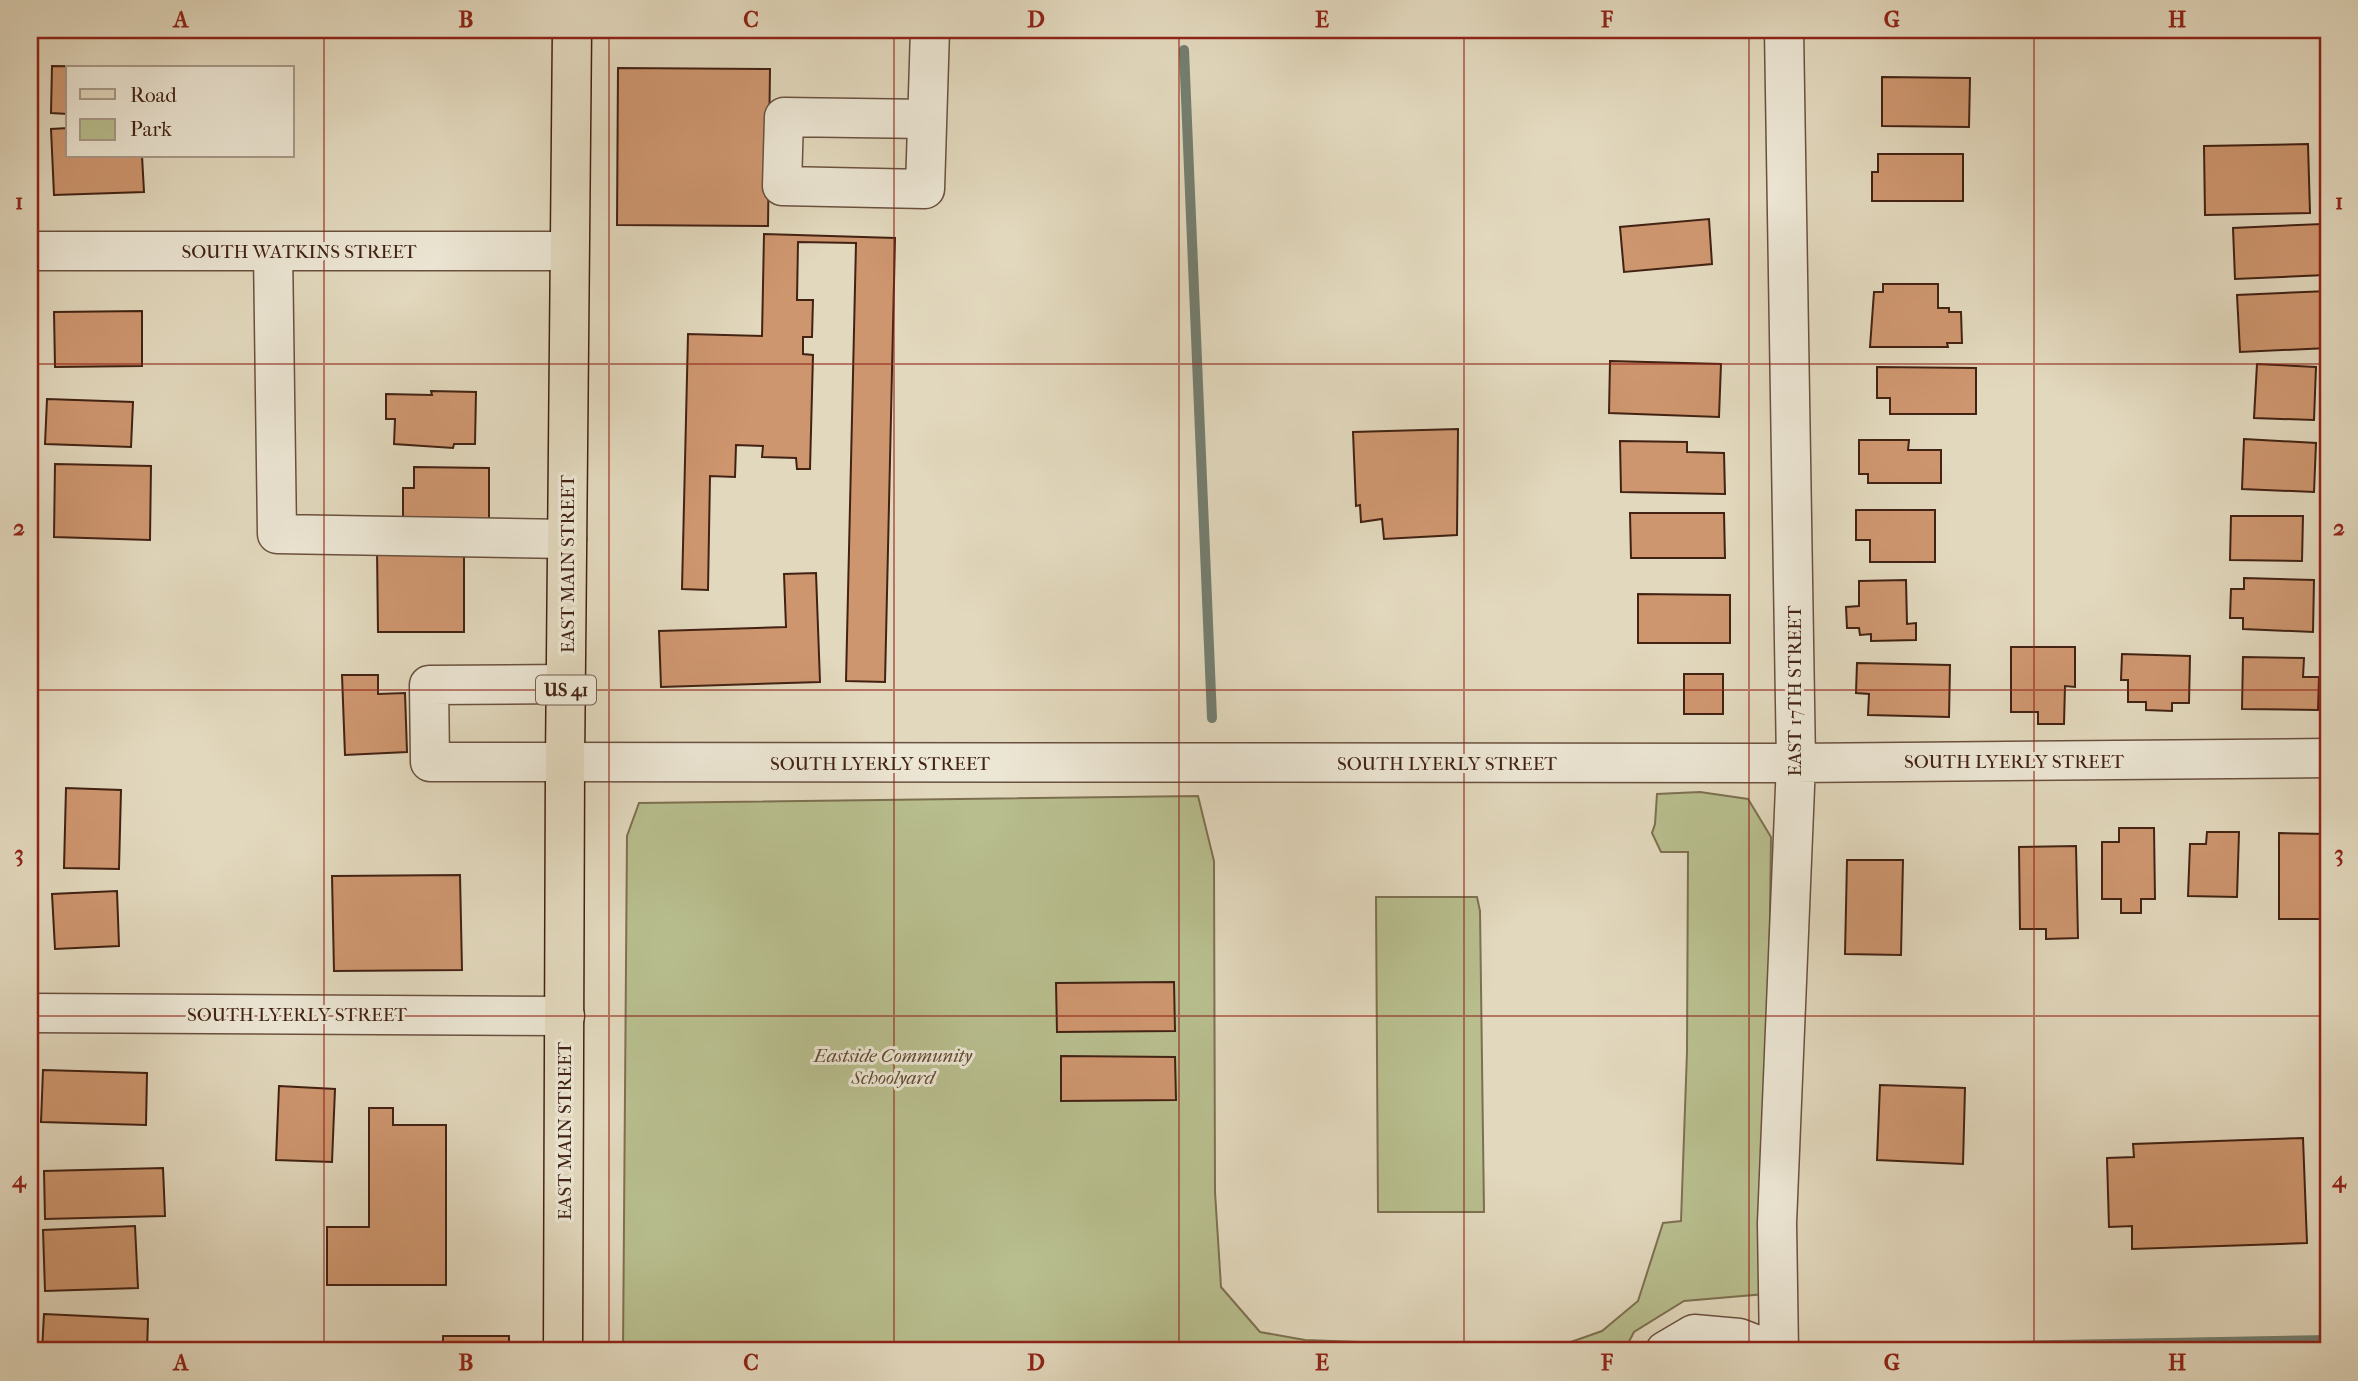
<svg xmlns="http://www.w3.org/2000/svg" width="2358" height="1381" font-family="'IM FELL French Canon',serif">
  <rect width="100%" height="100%" fill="#e2d8bd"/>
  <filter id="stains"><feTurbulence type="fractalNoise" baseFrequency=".00286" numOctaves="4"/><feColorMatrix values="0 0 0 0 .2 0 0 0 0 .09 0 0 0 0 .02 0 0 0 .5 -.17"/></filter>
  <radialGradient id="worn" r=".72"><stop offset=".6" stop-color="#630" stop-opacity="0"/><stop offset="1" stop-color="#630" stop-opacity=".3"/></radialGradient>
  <path fill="#b8be8e" stroke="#7d7050" stroke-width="2" d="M 1700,792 L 1748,799 L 1771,837 L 1765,1294 L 1684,1301 L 1634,1332 L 1624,1351 L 623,1351 L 627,836 L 639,803 L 1198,796 L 1214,861 L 1215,1192 L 1221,1287 L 1260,1332 L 1305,1340 L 1551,1349 L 1602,1331 L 1638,1301 L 1663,1223 L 1681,1221 L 1687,1052 L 1688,852 L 1661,852 L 1652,833 L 1655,824 L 1657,794 Z
    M 1376,897 L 1477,897 L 1480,911 L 1484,1212 L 1378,1212 Z"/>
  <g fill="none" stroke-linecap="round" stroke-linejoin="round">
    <path stroke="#747e6f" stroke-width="10" d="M 1184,50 L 1212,718
      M 1841,1349 L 2328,1340"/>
  </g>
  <path fill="#ce966f" stroke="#422213" stroke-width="2" d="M 52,66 L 132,67 L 132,68 L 68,68 L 68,114 L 51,113 Z
    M 618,68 L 770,69 L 768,226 L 617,225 Z
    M 1882,77 L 1970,78 L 1969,127 L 1882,126 Z
    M 68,128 L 68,156 L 142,156 L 144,192 L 54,195 L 51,129 Z
    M 2308,144 L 2310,213 L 2205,215 L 2204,146 Z
    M 1878,154 L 1963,154 L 1963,201 L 1872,201 L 1872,172 L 1878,172 Z
    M 1709,219 L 1712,264 L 1624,272 L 1620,227 Z
    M 2322,224 L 2325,275 L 2235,279 L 2233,228 Z
    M 764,234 L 895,238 L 885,682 L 846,681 L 856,243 L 798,242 L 797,300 L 813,300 L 812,337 L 803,337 L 803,354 L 813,355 L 810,469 L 797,469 L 796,458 L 762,457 L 763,446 L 736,445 L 735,477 L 710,476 L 708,590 L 682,589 L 688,334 L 762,336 Z
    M 1883,284 L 1938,284 L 1938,308 L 1949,308 L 1949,312 L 1961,312 L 1962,343 L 1947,343 L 1948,347 L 1870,347 L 1874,292 L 1883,292 Z
    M 2328,291 L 2328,348 L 2240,352 L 2237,295 Z
    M 142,311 L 142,366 L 55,367 L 54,312 Z
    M 1610,361 L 1721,364 L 1719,417 L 1609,413 Z
    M 2257,364 L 2316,367 L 2314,420 L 2254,418 Z
    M 1877,367 L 1976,368 L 1976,414 L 1890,414 L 1890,398 L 1877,398 Z
    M 431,391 L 476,392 L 475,444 L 454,444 L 453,448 L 394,444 L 395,419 L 386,419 L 386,394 L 432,395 Z
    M 47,399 L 133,402 L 131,447 L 45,444 Z
    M 1458,429 L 1457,535 L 1384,539 L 1382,519 L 1361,522 L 1360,505 L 1356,506 L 1353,432 Z
    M 2244,439 L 2316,443 L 2314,492 L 2242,489 Z
    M 1859,440 L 1909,440 L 1908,450 L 1941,450 L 1941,483 L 1868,483 L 1868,474 L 1859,474 Z
    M 1620,441 L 1687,442 L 1687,452 L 1724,453 L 1725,494 L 1621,492 Z
    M 55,464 L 151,466 L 150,540 L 54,537 Z
    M 414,467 L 489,468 L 489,521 L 403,520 L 403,488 L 414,488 Z
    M 1856,510 L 1935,510 L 1935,562 L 1870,562 L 1870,540 L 1856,540 Z
    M 1630,513 L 1724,513 L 1725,558 L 1631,558 Z
    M 2231,516 L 2303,516 L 2302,561 L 2230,560 Z
    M 464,547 L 464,632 L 378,632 L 377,548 Z
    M 816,573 L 820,682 L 661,687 L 659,631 L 786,627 L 784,574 Z
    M 2244,578 L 2314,580 L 2313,632 L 2243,629 L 2243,618 L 2230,618 L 2231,589 L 2244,589 Z
    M 1906,580 L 1907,624 L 1916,623 L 1916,640 L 1871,641 L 1871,634 L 1860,635 L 1859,628 L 1847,628 L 1846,607 L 1859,606 L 1859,581 Z
    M 1638,594 L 1730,595 L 1730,643 L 1638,643 Z
    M 2011,647 L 2075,647 L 2075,687 L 2065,686 L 2064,724 L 2038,724 L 2038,712 L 2011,712 Z
    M 2122,654 L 2190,656 L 2189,703 L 2172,703 L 2172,711 L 2146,710 L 2146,702 L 2128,702 L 2128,680 L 2121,680 Z
    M 2243,657 L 2304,658 L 2303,677 L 2319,677 L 2318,710 L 2242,709 Z
    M 1857,663 L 1950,665 L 1949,717 L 1868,715 L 1869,694 L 1856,693 Z
    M 1684,674 L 1723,674 L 1723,714 L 1684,714 Z
    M 342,675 L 378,675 L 378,694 L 405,693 L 407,752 L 345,755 Z
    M 66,788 L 121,790 L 119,869 L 64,868 Z
    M 2119,828 L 2154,828 L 2155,899 L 2141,899 L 2141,913 L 2121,913 L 2121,899 L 2102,899 L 2102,842 L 2119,842 Z
    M 2207,832 L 2239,832 L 2237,897 L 2188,896 L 2190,844 L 2206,844 Z
    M 2279,833 L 2328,834 L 2328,919 L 2279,919 Z
    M 2076,846 L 2078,938 L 2046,939 L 2046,929 L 2020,929 L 2019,847 Z
    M 1847,860 L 1903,860 L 1901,955 L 1845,954 Z
    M 460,875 L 462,970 L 334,971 L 332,876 Z
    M 117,891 L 119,946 L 55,949 L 52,894 Z
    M 1174,982 L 1175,1031 L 1057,1032 L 1056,983 Z
    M 1061,1056 L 1175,1057 L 1176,1100 L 1061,1101 Z
    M 43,1070 L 147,1073 L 146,1125 L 41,1122 Z
    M 1880,1085 L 1965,1088 L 1963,1164 L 1877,1160 Z
    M 279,1086 L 335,1089 L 332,1162 L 276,1160 Z
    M 369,1108 L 393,1108 L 393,1125 L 446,1125 L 446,1285 L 327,1285 L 327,1227 L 369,1227 Z
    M 2303,1138 L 2307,1243 L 2132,1249 L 2132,1226 L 2109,1227 L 2107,1158 L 2134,1157 L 2133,1144 Z
    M 163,1168 L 165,1216 L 45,1219 L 44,1171 Z
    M 135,1226 L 138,1288 L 45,1291 L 43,1230 Z
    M 44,1314 L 148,1319 L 147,1351 L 42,1351 Z
    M 443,1336 L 509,1336 L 509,1351 L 443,1351 Z"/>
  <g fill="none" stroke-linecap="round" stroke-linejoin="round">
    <defs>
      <path id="minor" d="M 927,119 L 784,117 L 782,186 L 925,189 L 930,30
        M 30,251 L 569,251
        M 273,251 L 277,534 L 567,539
        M 566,684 L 429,685 L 430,762 L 1796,763 L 2328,758
        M 30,1013 L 565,1016
        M 1665,1351 L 1694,1334 L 1739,1338 L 1773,1351
        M 1779,1351 L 1777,1223 L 1796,763 L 1784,30"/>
      <path id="major" d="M 563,1351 L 565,763 L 572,30"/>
    </defs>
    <use href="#minor" stroke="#6a503e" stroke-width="41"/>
    <use href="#major" stroke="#422213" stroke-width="41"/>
    <use href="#minor" stroke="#ece6d4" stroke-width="38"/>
    <use href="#major" stroke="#e2d8bd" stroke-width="38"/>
  </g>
  <path fill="none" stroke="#8f2418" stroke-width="2" stroke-opacity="0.55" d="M 324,30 L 324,1351M 609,30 L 609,1351M 894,30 L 894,1351M 1179,30 L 1179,1351M 1464,30 L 1464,1351M 1749,30 L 1749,1351M 2034,30 L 2034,1351M 30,364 L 2328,364M 30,690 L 2328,690M 30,1016 L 2328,1016"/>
  <g text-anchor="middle" stroke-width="6" stroke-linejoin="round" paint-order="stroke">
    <rect fill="#ece6d4" stroke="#755d4d" stroke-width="2" x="536" y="675.5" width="60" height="29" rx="5"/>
    <g font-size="18" font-weight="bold" fill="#422213">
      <text x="566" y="696">US 41</text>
    </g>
    <g font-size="19" fill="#422213" stroke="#ece6d4">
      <text x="299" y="258">SOUTH WATKINS STREET</text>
      <text transform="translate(567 564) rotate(-90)" y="7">EAST MAIN STREET</text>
      <text transform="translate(1794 691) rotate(-90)" y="7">EAST 17TH STREET</text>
      <text x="2014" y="768">SOUTH LYERLY STREET</text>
      <text x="880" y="770">SOUTH LYERLY STREET</text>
      <text x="1447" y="770">SOUTH LYERLY STREET</text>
      <text x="297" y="1021">SOUTH LYERLY STREET</text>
      <text transform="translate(564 1131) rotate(-90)" y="7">EAST MAIN STREET</text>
    </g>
    <g font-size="19" font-style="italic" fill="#604932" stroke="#ece6d4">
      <text x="893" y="1062">Eastside Community<tspan x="893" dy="22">Schoolyard</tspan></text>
    </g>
  </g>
  <rect width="2358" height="1381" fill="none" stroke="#e2d8bd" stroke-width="77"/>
  <rect x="66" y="66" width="228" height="91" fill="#ece6d4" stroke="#a89887" stroke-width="2"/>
  <rect x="80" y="89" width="35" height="10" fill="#e2d8bd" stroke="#a89887" stroke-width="2"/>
  <text x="130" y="102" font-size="21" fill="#422213">Road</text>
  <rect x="80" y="119" width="35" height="21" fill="#b8be8e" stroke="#a89887" stroke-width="2"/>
  <text x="130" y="136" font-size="21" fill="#422213">Park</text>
  <rect x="38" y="38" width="2282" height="1304" fill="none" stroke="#8f2418" stroke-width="2.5"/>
  <g font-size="23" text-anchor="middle" font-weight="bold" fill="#8f2418">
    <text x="181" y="27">A</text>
    <text x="466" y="27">B</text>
    <text x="751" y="27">C</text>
    <text x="1036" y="27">D</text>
    <text x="1322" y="27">E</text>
    <text x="1607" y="27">F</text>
    <text x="1892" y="27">G</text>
    <text x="2177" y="27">H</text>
    <text x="19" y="209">1</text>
    <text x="2339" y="209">1</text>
    <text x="19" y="535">2</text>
    <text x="2339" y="535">2</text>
    <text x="19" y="861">3</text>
    <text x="2339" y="861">3</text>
    <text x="19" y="1187">4</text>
    <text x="2339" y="1187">4</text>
    <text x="181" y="1370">A</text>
    <text x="466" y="1370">B</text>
    <text x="751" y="1370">C</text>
    <text x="1036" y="1370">D</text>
    <text x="1322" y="1370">E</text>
    <text x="1607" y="1370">F</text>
    <text x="1892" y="1370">G</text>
    <text x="2177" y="1370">H</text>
  </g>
  <rect width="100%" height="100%" filter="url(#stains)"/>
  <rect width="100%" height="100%" fill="url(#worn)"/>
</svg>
